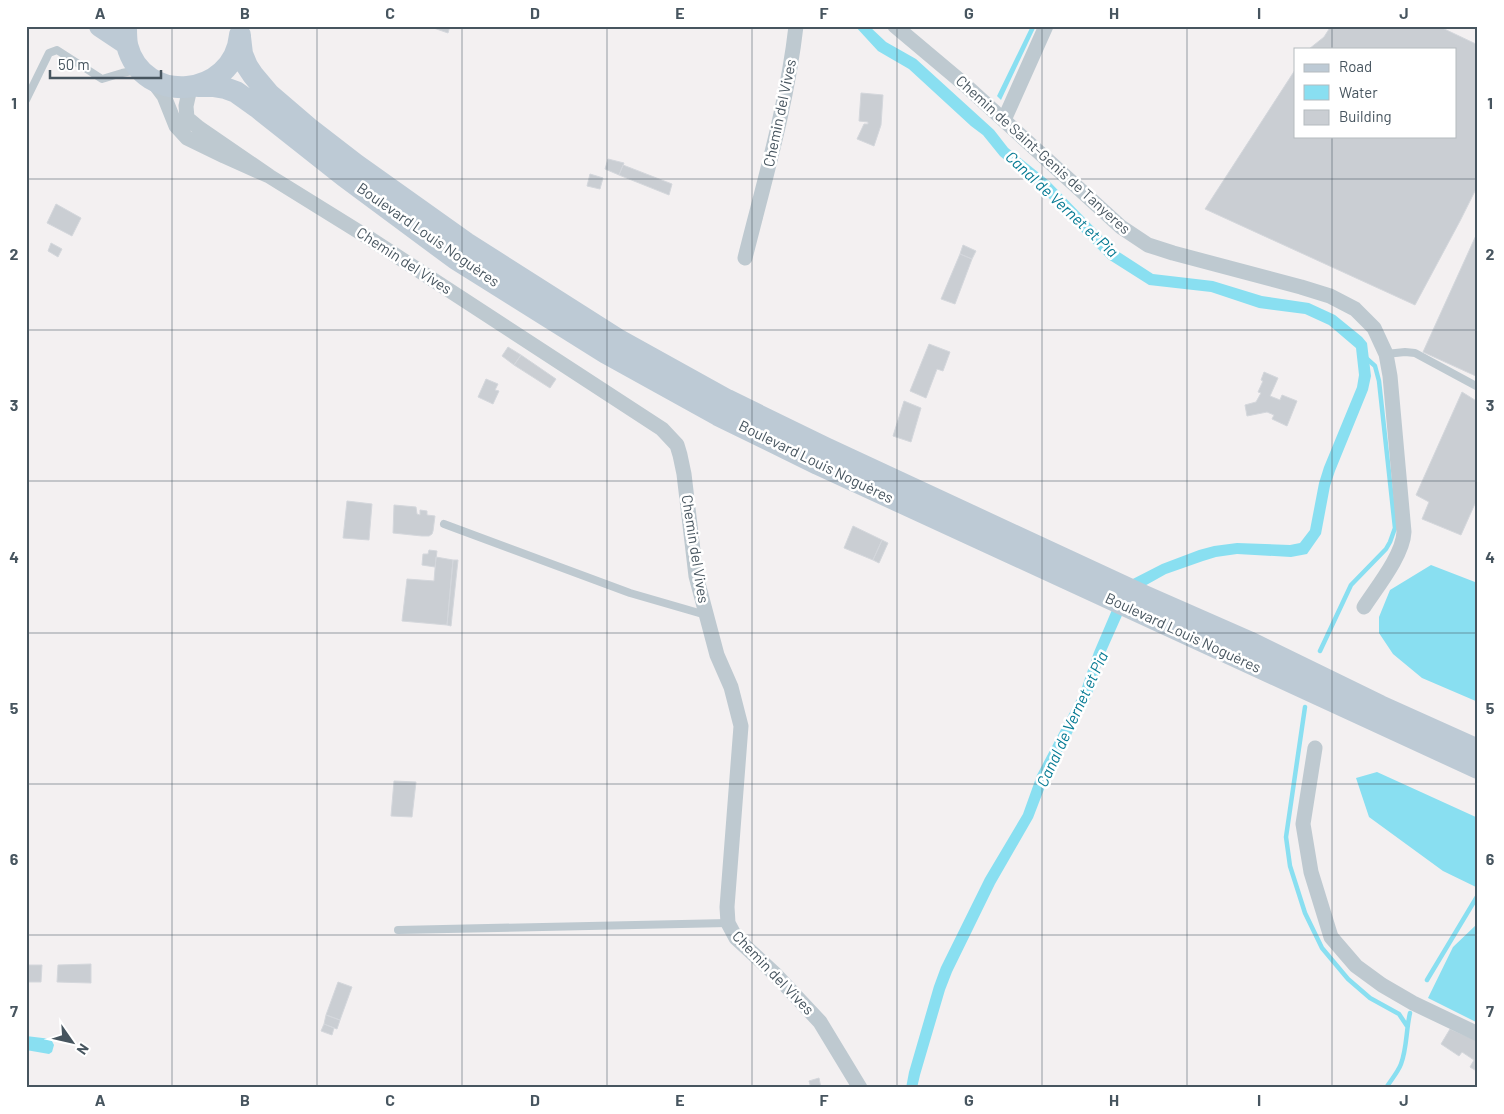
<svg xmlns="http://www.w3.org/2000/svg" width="1504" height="1114" font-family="Barlow,sans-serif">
  <rect width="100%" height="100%" fill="#f3f0f1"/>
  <path fill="#89dff1" d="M 855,26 L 869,26 L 886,42 L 916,59 L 994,130 L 1008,148 L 1049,181 L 1116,250 L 1153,274 L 1213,281 L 1262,296 L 1309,303 L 1335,315 L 1362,337 L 1367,343 L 1371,376 L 1368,390 L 1335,471 L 1330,486 L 1321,534 L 1307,554 L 1291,557 L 1237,554 L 1216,557 L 1203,561 L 1166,574 L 1132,593 L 1104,656 L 1091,697 L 1048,779 L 1033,818 L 995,884 L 952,972 L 945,990 L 920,1075 L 917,1088 L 906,1088 L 909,1072 L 934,986 L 941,967 L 985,878 L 1023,814 L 1037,775 L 1080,693 L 1094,652 L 1123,584 L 1162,564 L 1199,550 L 1214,546 L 1237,543 L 1290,545 L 1300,543 L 1310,530 L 1319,483 L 1324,467 L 1357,387 L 1359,375 L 1356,348 L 1329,325 L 1305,314 L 1259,308 L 1211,292 L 1149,285 L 1108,259 L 1041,190 L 1000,156 L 983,135 L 971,126 L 909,69 L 878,51 Z
    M 1031,26 L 1036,26 L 1001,100 L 997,96 Z
    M 1431,565 L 1475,582 L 1478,585 L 1478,702 L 1422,678 L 1393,654 L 1379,633 L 1379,617 L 1390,590 Z
    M 1377,772 L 1478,818 L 1478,888 L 1443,871 L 1369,817 L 1356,778 Z
    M 1476,925 L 1478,925 L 1478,1023 L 1428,998 L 1453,947 Z
    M 26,1036 L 51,1039 L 54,1045 L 52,1052 L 49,1054 L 26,1050 Z"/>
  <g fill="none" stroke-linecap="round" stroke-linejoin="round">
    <path stroke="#89dff1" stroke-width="4.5" d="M 1320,651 L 1351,585 L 1386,549 L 1390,542 L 1395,528 L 1379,381 L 1375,366 L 1365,357
      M 1305,707 L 1286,837 L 1290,866 L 1305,913 L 1322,948 L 1348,979 L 1370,998 L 1399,1014 L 1407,1026
      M 1427,980 L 1478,895
      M 1386,1088 C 1391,1080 1398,1072 1401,1064 C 1407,1048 1406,1030 1410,1013"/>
  </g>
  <path fill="#caced3" stroke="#d4d7dc" d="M 428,26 L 450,26 L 448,33 Z
    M 1331,26 L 1438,26 L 1478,45 L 1478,185 L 1460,221 L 1415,305 L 1205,209 L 1295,70 L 1295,136 L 1455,136 L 1455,49 L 1309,49 L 1324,37 Z
    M 861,93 L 883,95 L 881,125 L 874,146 L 857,139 L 864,124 L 868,124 L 868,122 L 859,121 Z
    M 608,159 L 624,163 L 619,175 L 605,169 Z
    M 623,165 L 672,184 L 669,195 L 619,175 Z
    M 590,174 L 603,178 L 600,189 L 587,186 Z
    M 56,204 L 81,218 L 72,236 L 47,223 Z
    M 1478,231 L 1478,377 L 1423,352 Z
    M 51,243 L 62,249 L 58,257 L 48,251 Z
    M 963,245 L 976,251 L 972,259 L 960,254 Z
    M 960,254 L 972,259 L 955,304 L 941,299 Z
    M 929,344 L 950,352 L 943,371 L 937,369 L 926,398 L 910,391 Z
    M 508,347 L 521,355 L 514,365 L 502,356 Z
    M 521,355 L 556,379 L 550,388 L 514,365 Z
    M 1264,372 L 1278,378 L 1270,396 L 1280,400 L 1282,395 L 1297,401 L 1287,426 L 1272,419 L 1274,415 L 1267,412 L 1247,416 L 1245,405 L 1256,402 L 1261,393 L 1258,392 L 1263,381 L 1261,380 Z
    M 486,379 L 498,384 L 495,390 L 499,391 L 493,404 L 478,397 Z
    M 1462,392 L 1478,402 L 1478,497 L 1461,535 L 1422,519 L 1429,502 L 1416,495 Z
    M 904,401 L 921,408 L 911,442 L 893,436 Z
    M 347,501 L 372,504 L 369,540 L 343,538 Z
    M 394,505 L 416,507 L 417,514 L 420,515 L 420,510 L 427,511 L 427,515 L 435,516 L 433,531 L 432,534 L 429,536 L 422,536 L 393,533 Z
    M 853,526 L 882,540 L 873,560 L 844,548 Z
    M 882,540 L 888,543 L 879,563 L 873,560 Z
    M 429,550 L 437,551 L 435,567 L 422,565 L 423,554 L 428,554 Z
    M 436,557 L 453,560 L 447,625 L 402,621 L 407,579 L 434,581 Z
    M 453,560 L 458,560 L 451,626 L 447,625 Z
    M 394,781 L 416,782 L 412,817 L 391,816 Z
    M 91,964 L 91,983 L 57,982 L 58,965 Z
    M 26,965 L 42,965 L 41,982 L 26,982 Z
    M 338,982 L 352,987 L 340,1020 L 326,1015 Z
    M 326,1015 L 340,1020 L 337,1029 L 324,1024 Z
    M 324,1024 L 334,1028 L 332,1035 L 321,1031 Z
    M 1450,1029 L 1478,1041 L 1478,1072 L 1470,1067 L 1474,1060 L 1462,1052 L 1459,1056 L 1441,1044 Z
    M 819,1078 L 821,1088 L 811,1088 L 809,1081 Z"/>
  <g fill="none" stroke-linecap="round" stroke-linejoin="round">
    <path stroke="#bec9d0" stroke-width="8" d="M 26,100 L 49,53 L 57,50 L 102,79 L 122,73 L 137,70
      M 1386,354 L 1405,352 L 1415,353 L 1478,387
      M 444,524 L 630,593 L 706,615
      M 398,930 L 728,923"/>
    <path stroke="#bec9d0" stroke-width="15" d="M 895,26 L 964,84 L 1121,227 L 1148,245 L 1173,253 L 1301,287 L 1330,296 L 1355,309 L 1374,328 L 1386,354 L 1390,376 L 1404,532 C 1403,555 1377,587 1364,607
      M 152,80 L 164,96 L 176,126 L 187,138 L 224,156 L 269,176 L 199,128 L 187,118 L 186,106 L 190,88
      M 1004,120 L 1046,26
      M 269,176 L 369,238 L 662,429 L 677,445 L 680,455 L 684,474 L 696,576 L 717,655 L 731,687 L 741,726 L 727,907 L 728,923 L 736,938 L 774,973 L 820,1022 L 860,1088
      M 745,258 C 764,182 787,105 796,26
      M 1315,748 L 1303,824 L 1311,872 L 1331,937 L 1356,966 L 1382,985 L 1413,1003 L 1478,1034"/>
    <path stroke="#bdcad5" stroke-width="22" d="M 100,26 L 127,44
      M 126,26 C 126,32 126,39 127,45 C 143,107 234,98 240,35
      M 240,37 L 242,54 L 247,66 L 253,75 L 269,94 L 311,130 L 355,164 L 466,243 L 617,339 L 727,400 L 825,448 L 1144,596 L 1249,642 L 1380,706 L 1478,750
      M 198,86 L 213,86 L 225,88 L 236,92 L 257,107 L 344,176 L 456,259 L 606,353 L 718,415 L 818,464 L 1478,768"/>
  </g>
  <path fill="none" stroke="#47555f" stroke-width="1" stroke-opacity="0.55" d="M 172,26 L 172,1088M 317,26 L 317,1088M 462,26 L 462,1088M 607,26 L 607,1088M 752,26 L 752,1088M 897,26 L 897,1088M 1042,26 L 1042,1088M 1187,26 L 1187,1088M 1332,26 L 1332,49M 1332,136 L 1332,1088M 26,179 L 1478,179M 26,330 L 1478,330M 26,481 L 1478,481M 26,633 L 1478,633M 26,784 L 1478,784M 26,935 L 1478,935"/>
  <g text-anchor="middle" stroke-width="5" stroke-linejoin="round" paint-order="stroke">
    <g font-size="15" fill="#47555f" stroke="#fff">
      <text transform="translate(780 113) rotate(-78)" y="5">Chemin del Vives</text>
      <text transform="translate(1043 155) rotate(42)" y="5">Chemin de Saint-Genis de Tanyeres</text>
      <text transform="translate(428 235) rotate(35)" y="5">Boulevard Louis Noguères</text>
      <text transform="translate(404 261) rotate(33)" y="5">Chemin del Vives</text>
      <text transform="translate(816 462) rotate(26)" y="5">Boulevard Louis Noguères</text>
      <text transform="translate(695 549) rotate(81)" y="5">Chemin del Vives</text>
      <text transform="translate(1183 633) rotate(25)" y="5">Boulevard Louis Noguères</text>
      <text transform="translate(773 973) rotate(46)" y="5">Chemin del Vives</text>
    </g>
    <g font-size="16" font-style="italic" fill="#077b94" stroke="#fff">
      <text transform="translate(1062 204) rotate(43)" y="6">Canal de Vernet et Pia</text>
      <text transform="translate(1072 719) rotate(-65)" y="6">Canal de Vernet et Pia</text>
    </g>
  </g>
  <rect width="1504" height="1114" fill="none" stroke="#ffffff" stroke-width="55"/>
  <rect x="1294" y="48" width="162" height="90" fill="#ffffff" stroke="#b5bbbf"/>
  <rect x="1304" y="64" width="25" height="8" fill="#bdcad5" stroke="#b5bbbf"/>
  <text x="1339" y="72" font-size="15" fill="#47555f">Road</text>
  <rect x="1304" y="85" width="25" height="15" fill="#89dff1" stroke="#b5bbbf"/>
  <text x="1339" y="98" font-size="15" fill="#47555f">Water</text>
  <rect x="1304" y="110" width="25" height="15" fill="#caced3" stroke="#b5bbbf"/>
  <text x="1339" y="122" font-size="15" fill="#47555f">Building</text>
  <g transform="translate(72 1042) rotate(124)" stroke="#ffffff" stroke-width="4" paint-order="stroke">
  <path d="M0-4L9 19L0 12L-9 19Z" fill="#47555f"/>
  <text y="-8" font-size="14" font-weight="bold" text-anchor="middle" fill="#47555f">N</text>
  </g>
  <path d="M50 70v8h111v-8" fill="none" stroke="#47555f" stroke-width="2.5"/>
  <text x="58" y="70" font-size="15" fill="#47555f" stroke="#ffffff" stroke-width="4" paint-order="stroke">50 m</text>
  <rect x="28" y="28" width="1448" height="1058" fill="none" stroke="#47555f" stroke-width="2"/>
  <g font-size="16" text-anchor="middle" font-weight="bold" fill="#47555f">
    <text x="100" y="19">A</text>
    <text x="245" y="19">B</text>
    <text x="390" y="19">C</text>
    <text x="535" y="19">D</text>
    <text x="680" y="19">E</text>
    <text x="824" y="19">F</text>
    <text x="969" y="19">G</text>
    <text x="1114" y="19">H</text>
    <text x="1259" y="19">I</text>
    <text x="1404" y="19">J</text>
    <text x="14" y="109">1</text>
    <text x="1490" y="109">1</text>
    <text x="14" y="260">2</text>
    <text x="1490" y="260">2</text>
    <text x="14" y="411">3</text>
    <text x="1490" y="411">3</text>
    <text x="14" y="563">4</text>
    <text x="1490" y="563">4</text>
    <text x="14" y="714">5</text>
    <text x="1490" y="714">5</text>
    <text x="14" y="865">6</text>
    <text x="1490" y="865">6</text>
    <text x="14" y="1017">7</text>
    <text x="1490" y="1017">7</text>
    <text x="100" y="1106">A</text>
    <text x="245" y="1106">B</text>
    <text x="390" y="1106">C</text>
    <text x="535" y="1106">D</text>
    <text x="680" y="1106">E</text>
    <text x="824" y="1106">F</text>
    <text x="969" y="1106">G</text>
    <text x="1114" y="1106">H</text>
    <text x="1259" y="1106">I</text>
    <text x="1404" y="1106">J</text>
  </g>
</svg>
